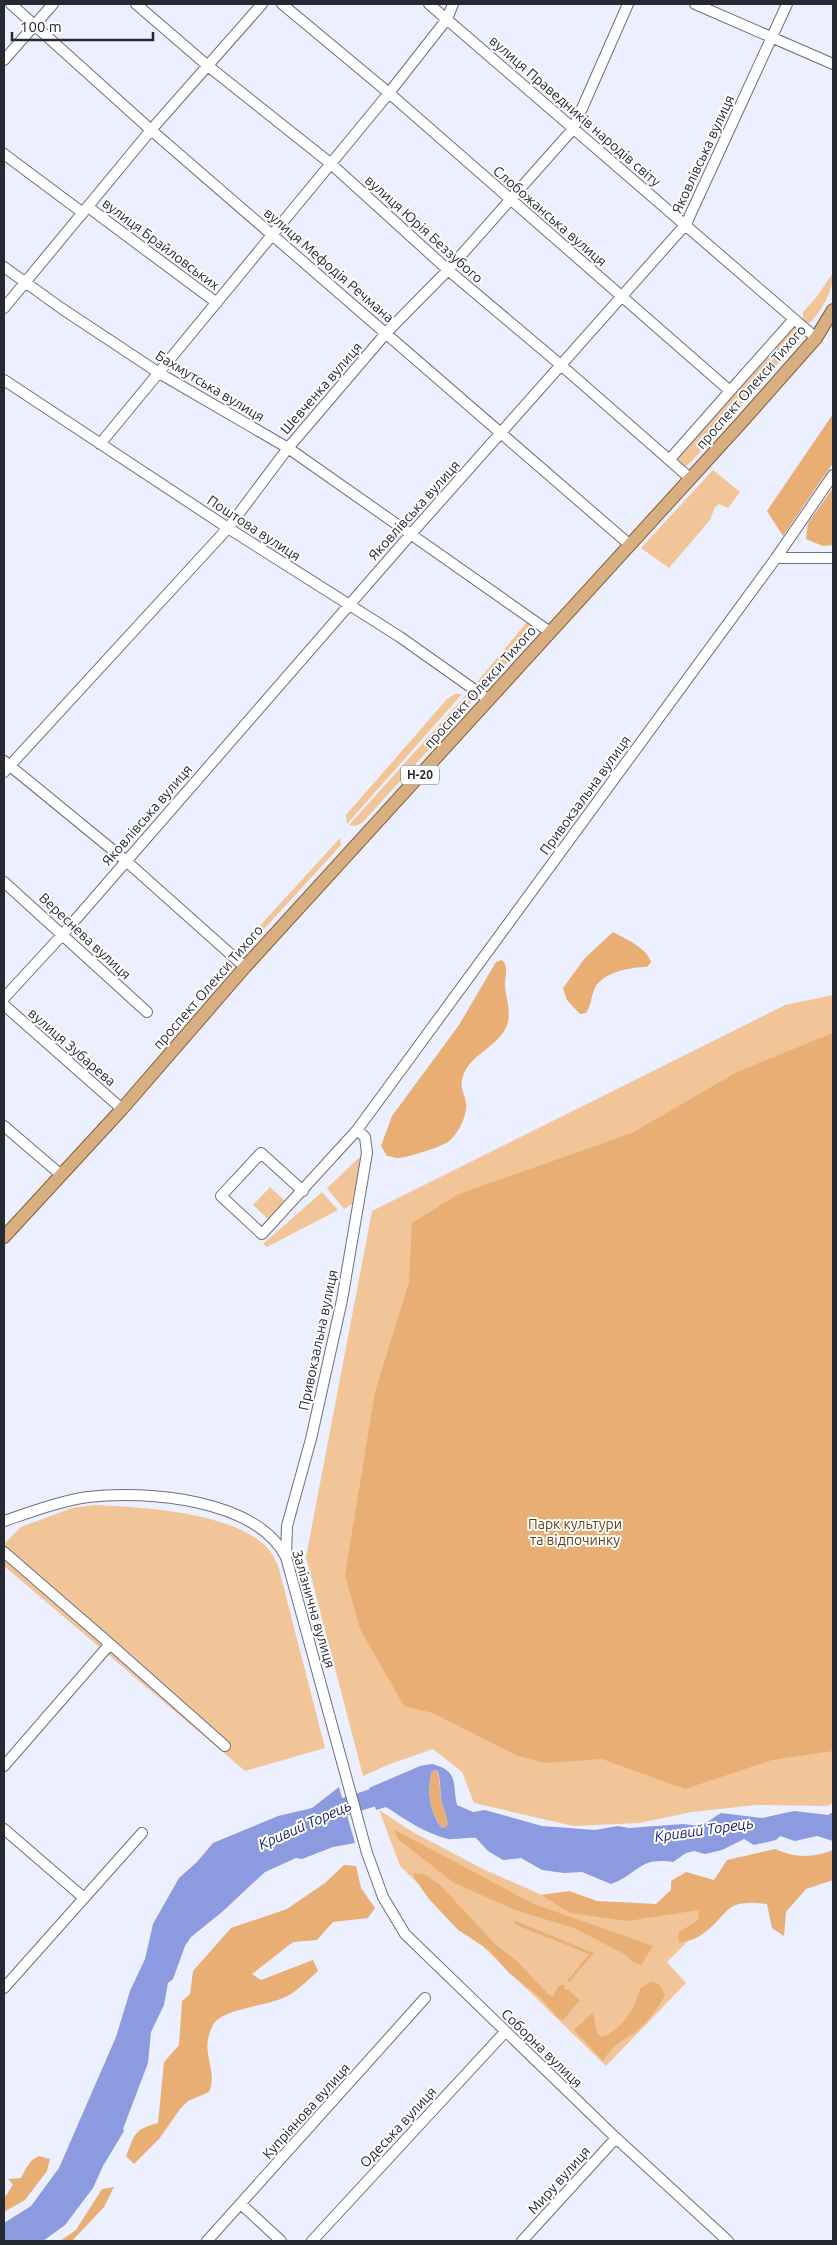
<svg xmlns="http://www.w3.org/2000/svg" width="837" height="2245" font-family="Ubuntu,sans-serif">
  <rect width="100%" height="100%" fill="#eceffd"/>
  <path fill="#f2c599" d="M 833,273 C 833,292 823,307 811,322 L 807,323 L 803,320 L 803,312 L 815,299 Z
    M 793,327 L 799,329 L 800,339 L 691,462 L 686,466 L 680,463 L 677,458 Z
    M 713,470 L 740,492 L 728,508 L 719,504 L 715,507 L 710,520 L 669,568 L 641,548 Z
    M 527,622 L 534,627 L 535,631 L 491,681 L 484,685 L 477,682 Z
    M 455,694 L 462,694 L 347,824 L 346,815 L 447,699 Z
    M 466,695 L 471,703 L 362,823 L 356,826 L 349,825 Z
    M 340,838 L 341,845 L 243,952 L 238,954 L 235,953 Z
    M 833,995 L 833,1803 L 827,1806 L 756,1805 L 692,1812 L 639,1823 L 573,1826 L 474,1803 L 462,1772 L 433,1749 L 390,1764 L 363,1776 L 306,1557 L 372,1211 L 785,1005 Z
    M 362,1155 L 356,1202 L 344,1209 L 327,1188 Z
    M 270,1187 L 285,1201 L 268,1219 L 253,1205 Z
    M 322,1192 L 338,1210 L 267,1247 L 263,1244 Z
    M 94,1505 C 141,1507 239,1512 270,1551 C 273,1555 275,1561 278,1565 L 325,1748 L 245,1771 L 4,1566 L 4,1544 L 21,1527 L 72,1508 Z
    M 379,1810 L 411,1831 L 483,1869 L 558,1902 L 634,1916 L 700,1898 L 716,1913 L 667,1962 L 686,1983 L 606,2066 L 400,1866 Z"/>
  <path fill="#e8ae73" d="M 833,414 L 833,463 L 783,536 L 767,511 Z
    M 833,488 L 833,545 L 823,546 L 806,539 L 808,523 Z
    M 613,932 C 626,939 647,948 651,962 L 647,967 C 631,967 601,972 594,990 C 591,998 591,1005 586,1013 L 580,1014 L 567,1000 L 563,988 L 585,958 Z
    M 502,960 C 509,967 505,975 505,984 C 505,997 511,1008 508,1022 C 501,1047 471,1052 463,1076 C 458,1089 468,1098 466,1109 C 465,1120 457,1135 448,1142 C 441,1147 406,1158 398,1158 C 394,1158 390,1156 387,1156 L 381,1146 L 392,1116 L 459,1025 L 496,962 Z
    M 833,1033 L 833,1751 L 772,1760 L 685,1789 L 602,1759 L 545,1763 L 518,1756 L 433,1713 L 404,1706 L 360,1629 L 345,1575 L 375,1392 L 409,1282 L 412,1223 L 459,1194 L 632,1133 L 737,1072 Z
    M 437,1770 C 441,1781 439,1792 442,1803 C 444,1810 449,1819 447,1826 L 442,1828 C 430,1812 426,1791 432,1771 Z
    M 393,1829 L 534,1904 L 653,1946 L 641,1965 L 631,1961 L 626,1955 L 574,1928 L 518,1911 L 454,1883 L 398,1839 Z
    M 775,1849 C 795,1858 813,1858 833,1850 L 833,1880 L 806,1889 L 786,1912 L 784,1936 L 772,1928 L 767,1904 C 721,1898 731,1915 701,1935 C 695,1940 685,1941 679,1943 L 678,1933 L 698,1920 L 699,1910 L 628,1921 L 570,1913 L 541,1895 L 569,1891 L 597,1901 L 656,1904 L 671,1890 L 671,1881 L 686,1872 L 714,1880 L 727,1860 Z
    M 344,1865 L 356,1866 L 361,1888 L 375,1908 L 368,1918 L 333,1922 L 317,1940 L 293,1942 L 252,1974 L 261,1980 L 313,1960 L 318,1971 C 309,1979 300,1988 291,1994 C 271,2007 223,2007 213,2025 C 198,2054 219,2068 209,2092 L 188,2101 L 180,2109 L 159,2139 L 134,2164 L 126,2156 C 136,2133 133,2130 158,2123 L 164,2062 L 179,2045 L 182,2001 L 190,1994 L 193,1971 L 231,1928 L 287,1909 L 325,1883 Z
    M 413,1873 L 424,1874 L 439,1884 L 497,1946 L 517,1961 L 548,1994 L 553,1997 L 558,1986 L 564,1985 L 565,1990 L 567,1989 L 580,2000 L 563,2020 L 557,2017 L 542,1999 L 509,1973 L 489,1950 L 458,1930 L 429,1899 L 415,1879 Z
    M 515,1921 L 594,1953 L 569,1982 L 567,1981 L 589,1954 L 514,1924 Z
    M 650,1982 C 660,1982 661,1987 665,1995 C 659,2007 650,2018 641,2027 C 625,2041 615,2041 603,2061 L 574,2030 L 593,2012 L 597,2033 L 601,2037 C 621,2031 635,2009 640,1989 Z
    M 39,2156 L 50,2159 L 47,2171 L 25,2200 L 4,2212 L 4,2198 L 13,2185 L 8,2179 L 21,2178 C 26,2169 29,2160 39,2156 Z
    M 114,2187 L 104,2207 L 72,2241 L 60,2241 L 76,2230 L 102,2189 Z"/>
  <path fill="#8c9adf" fill-rule="evenodd" d="M 432,1764 C 459,1771 452,1782 457,1805 L 473,1812 L 485,1810 L 542,1826 L 595,1830 L 618,1826 L 629,1828 L 683,1824 L 701,1826 L 721,1813 L 762,1818 L 794,1811 L 828,1815 L 833,1812 L 833,1841 L 817,1836 L 795,1841 L 780,1836 L 776,1840 L 754,1845 L 744,1839 L 722,1850 L 705,1854 L 694,1851 L 686,1853 L 673,1862 C 638,1857 639,1874 611,1884 L 582,1872 L 564,1873 L 542,1870 L 521,1858 L 503,1860 L 488,1851 L 476,1838 C 467,1837 454,1840 448,1839 C 425,1833 406,1820 386,1807 L 376,1810 L 369,1788 L 420,1766 ZM 437,1770 C 442,1781 439,1792 442,1803 C 444,1810 449,1819 447,1826 L 442,1828 C 430,1813 426,1790 432,1771 Z
    M 339,1787 L 355,1843 L 333,1847 L 302,1859 L 296,1858 L 265,1872 L 222,1912 L 191,1937 L 185,1946 L 173,1979 L 168,1983 L 164,2005 L 151,2032 L 148,2063 L 123,2129 L 124,2131 L 103,2166 L 93,2188 L 65,2225 L 43,2241 L 4,2241 L 4,2223 L 31,2206 L 59,2168 L 116,2037 L 130,1991 L 145,1959 L 153,1924 L 179,1878 L 197,1862 L 213,1843 L 278,1816 L 312,1808 Z"/>
  <g fill="none" stroke-linecap="round" stroke-linejoin="round">
    <path stroke="#8c9adf" stroke-width="18" d="M 322,1814 L 381,1795 L 396,1794"/>
    <defs>
      <path id="minor" d="M 11,4 L 151,130 L 630,545
        M 136,4 L 208,66 L 330,163 L 448,270 L 562,366 L 691,479
        M 282,4 L 389,93 L 730,391 L 670,459
        M 429,4 L 816,338
        M 695,4 L 833,64
        M 4,60 L 53,4
        M 4,154 L 83,213
        M 88,207 L 217,303
        M 4,267 L 61,308 L 159,373 L 288,448 L 550,632
        M 4,308 L 151,130 L 262,4
        M 4,380 L 228,528 L 400,637 L 489,700
        M 730,391 L 794,319
        M 100,444 L 389,93 L 447,19 L 453,4
        M 776,558 L 833,558
        M 4,761 L 125,860 L 245,967
        M 4,772 L 228,528 L 288,448 L 387,332 L 448,270 L 573,129 L 628,4
        M 4,882 L 147,1012
        M 4,998 L 63,934 L 411,534 L 686,224 L 787,4
        M 4,1005 L 122,1109
        M 4,1126 L 60,1174
        M 357,1130 L 776,558 L 833,475
        M 4,1521 C 31,1512 60,1501 88,1497 C 147,1490 256,1499 286,1557 L 367,1853 L 383,1897 L 405,1934 L 616,2138 L 728,2241
        M 4,1552 L 110,1644 L 4,1766
        M 286,1556 L 287,1526 L 311,1439 L 342,1300 L 367,1153 L 365,1137 L 357,1130 L 262,1234 L 221,1196 L 261,1153 L 303,1191
        M 110,1644 L 225,1746
        M 4,1829 L 84,1898
        M 4,1988 L 142,1833
        M 241,2204 L 281,2241
        M 207,2241 L 425,1998
        M 312,2241 L 505,2032
        M 522,2241 L 616,2138"/>
      <path id="major" d="M 4,1237 L 122,1109 L 245,967 L 740,424 L 816,338 L 833,310"/>
    </defs>
    <use href="#minor" stroke="#6c7084" stroke-width="12"/>
    <use href="#major" stroke="#885e2f" stroke-width="14"/>
    <use href="#minor" stroke="#fff" stroke-width="10"/>
    <use href="#major" stroke="#d7af81" stroke-width="12"/>
  </g>
  <g text-anchor="middle" stroke-width="4" stroke-linejoin="round" paint-order="stroke">
    <rect fill="#fdfdfd" stroke="#67696f" stroke-width="1" x="401" y="765.5" width="38" height="19" rx="4"/>
    <g font-size="12" font-weight="bold" fill="#272932">
      <text x="420" y="779">Н-20</text>
    </g>
    <g font-size="14" fill="#272932" stroke="#fdfdfd">
      <text transform="translate(575 111) rotate(41)" y="5">вулиця Праведників народів світу</text>
      <text transform="translate(703 154) rotate(-65)" y="5">Яковлівська вулиця</text>
      <text transform="translate(550 216) rotate(41)" y="5">Слобожанська вулиця</text>
      <text transform="translate(424 229) rotate(42)" y="5">вулиця Юрія Беззубого</text>
      <text transform="translate(161 244) rotate(37)" y="5">вулиця Брайловських</text>
      <text transform="translate(329 265) rotate(41)" y="5">вулиця Мефодія Речмана</text>
      <text transform="translate(210 386) rotate(31)" y="5">Бахмутська вулиця</text>
      <text transform="translate(751 387) rotate(-49)" y="5">проспект Олекси Тихого</text>
      <text transform="translate(321 388) rotate(-49)" y="5">Шевченка вулиця</text>
      <text transform="translate(414 510) rotate(-48)" y="5">Яковлівська вулиця</text>
      <text transform="translate(254 528) rotate(33)" y="5">Поштова вулиця</text>
      <text transform="translate(480 687) rotate(-48)" y="5">проспект Олекси Тихого</text>
      <text transform="translate(585 795) rotate(-54)" y="5">Привокзальна вулиця</text>
      <text transform="translate(147 815) rotate(-49)" y="5">Яковлівська вулиця</text>
      <text transform="translate(85 936) rotate(43)" y="5">Вереснева вулиця</text>
      <text transform="translate(208 987) rotate(-49)" y="5">проспект Олекси Тихого</text>
      <text transform="translate(72 1047) rotate(41)" y="5">вулиця Зубарева</text>
      <text transform="translate(318 1340) rotate(-78)" y="5">Привокзальна вулиця</text>
      <text transform="translate(314 1609) rotate(74)" y="5">Залізнична вулиця</text>
      <text transform="translate(542 2048) rotate(44)" y="5">Соборна вулиця</text>
      <text transform="translate(306 2111) rotate(-48)" y="5">Купріянова вулиця</text>
      <text transform="translate(398 2127) rotate(-47)" y="5">Одеська вулиця</text>
      <text transform="translate(559 2180) rotate(-48)" y="5">Миру вулиця</text>
    </g>
    <g font-size="14" fill="#653f11" stroke="#fdfdfd">
      <text x="575" y="1529">Парк культури<tspan x="575" dy="16">та відпочинку</tspan></text>
    </g>
    <g font-size="15" font-style="italic" fill="#1e1e6c" stroke="#fdfdfd">
      <text transform="translate(305 1825) rotate(-24)" y="5">Кривий Торець</text>
      <text transform="translate(704 1830) rotate(-8)" y="5">Кривий Торець</text>
    </g>
  </g>
  <rect width="837" height="2245" fill="none" stroke="#272932" stroke-width="10"/>
  <path d="M12 32v8h141v-8" fill="none" stroke="#272932" stroke-width="2.5"/>
  <text x="20" y="32" font-size="15" fill="#272932" stroke="#fdfdfd" stroke-width="4" paint-order="stroke">100 m</text>
</svg>
